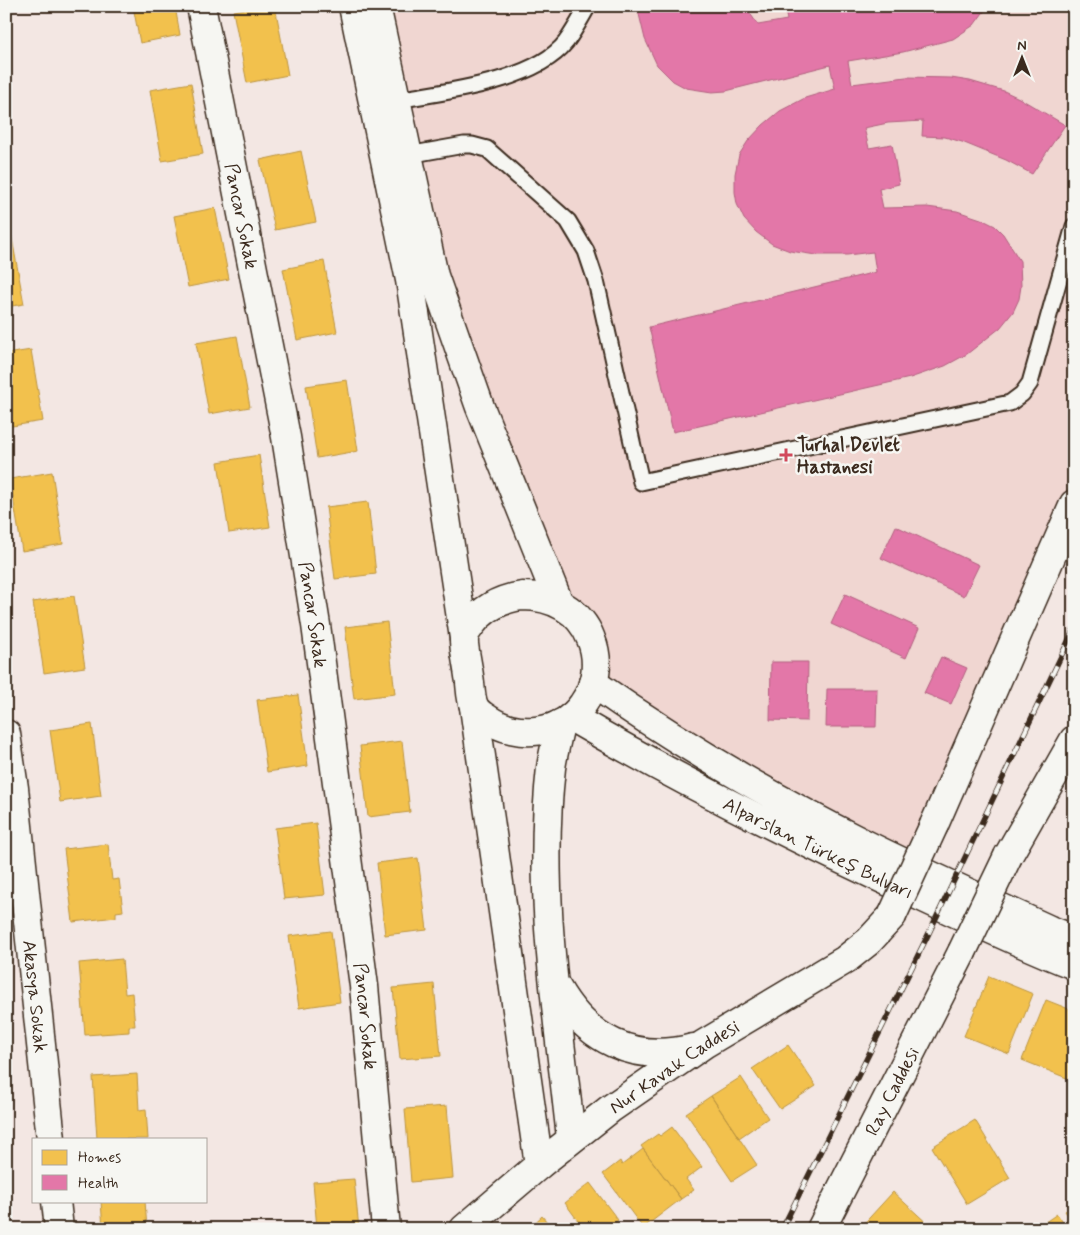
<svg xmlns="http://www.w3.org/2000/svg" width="1080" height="1235" font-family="Mynerve,sans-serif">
  <rect width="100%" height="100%" fill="#f3e7e3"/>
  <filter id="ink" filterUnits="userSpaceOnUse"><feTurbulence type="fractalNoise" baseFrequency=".02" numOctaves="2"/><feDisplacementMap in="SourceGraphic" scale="10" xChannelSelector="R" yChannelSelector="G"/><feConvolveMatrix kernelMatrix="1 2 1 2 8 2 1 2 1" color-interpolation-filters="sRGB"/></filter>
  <g filter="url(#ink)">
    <path fill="#f0d6d1" d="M 376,6 L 1074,6 L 1074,504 L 916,867 L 593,683 L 580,620 L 480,407 Z"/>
    <path fill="#f2c14e" stroke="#bb9440" d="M 133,6 L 175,6 L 180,35 L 140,43 Z
      M 263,6 L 275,6 L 288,75 L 247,83 L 233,11 Z
      M 191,83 L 203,154 L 162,161 L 150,90 Z
      M 301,151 L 316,222 L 275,230 L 260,160 Z
      M 215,208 L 229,279 L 188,287 L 174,216 Z
      M 11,233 L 24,304 L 6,307 L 6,234 Z
      M 324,261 L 337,332 L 297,340 L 283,269 Z
      M 237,336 L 250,407 L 209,414 L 196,343 Z
      M 31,350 L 43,421 L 6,427 L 6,354 Z
      M 347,380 L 358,451 L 317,458 L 306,386 Z
      M 259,455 L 270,527 L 229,533 L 218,462 Z
      M 52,472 L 63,544 L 22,551 L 10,479 Z
      M 368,502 L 376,574 L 335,579 L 326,507 Z
      M 74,596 L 85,667 L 44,673 L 33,602 Z
      M 387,622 L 395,694 L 354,699 L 345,627 Z
      M 298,695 L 308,766 L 267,772 L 257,700 Z
      M 92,724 L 101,796 L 60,802 L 50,730 Z
      M 402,741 L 410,812 L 368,817 L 360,746 Z
      M 316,823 L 325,895 L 284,899 L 275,828 Z
      M 108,844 L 112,880 L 119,879 L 123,911 L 116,912 L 116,917 L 73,922 L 64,849 Z
      M 418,858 L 427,930 L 385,935 L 377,863 Z
      M 331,931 L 340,1002 L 299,1008 L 289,936 Z
      M 122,959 L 125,994 L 132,993 L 135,1026 L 129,1026 L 129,1032 L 85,1035 L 79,963 Z
      M 989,976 L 1033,994 L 1009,1054 L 964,1036 Z
      M 434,984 L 441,1056 L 400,1059 L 393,988 Z
      M 1046,1000 L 1074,1011 L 1074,1081 L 1022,1060 Z
      M 788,1045 L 816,1086 L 780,1109 L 752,1069 Z
      M 137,1074 L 139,1110 L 146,1109 L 148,1139 L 97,1139 L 93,1077 Z
      M 741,1077 L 768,1118 L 739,1138 L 711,1096 Z
      M 711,1096 L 757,1165 L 732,1181 L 686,1113 Z
      M 447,1106 L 453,1178 L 411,1182 L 405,1109 Z
      M 975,1120 L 1010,1178 L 967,1204 L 932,1147 Z
      M 672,1127 L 702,1167 L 686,1179 L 694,1190 L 681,1199 L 641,1146 L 658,1134 L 660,1136 Z
      M 643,1149 L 681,1199 L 643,1228 L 603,1174 L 620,1161 L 622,1165 Z
      M 354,1179 L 359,1229 L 317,1229 L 313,1182 Z
      M 590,1183 L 618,1220 L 607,1229 L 584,1229 L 565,1203 Z
      M 893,1192 L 930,1226 L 928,1229 L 859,1229 Z
      M 101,1201 L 145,1201 L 147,1229 L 103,1229 Z
      M 1074,1206 L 1074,1224 L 1065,1211 Z
      M 1057,1214 L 1068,1229 L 1035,1229 Z
      M 542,1216 L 553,1229 L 528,1229 Z"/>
    <path fill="#e377a8" stroke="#b1607f" d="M 637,6 L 745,6 L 758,25 L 787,20 L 784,6 L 988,6 L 974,25 L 953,39 L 903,52 L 848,61 L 852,84 L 906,77 L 951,78 L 970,81 L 1004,91 L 1019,98 L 1065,125 L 1032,174 L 1006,160 L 962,142 L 945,137 L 922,136 L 923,121 L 888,123 L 864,128 L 869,148 L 892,144 L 899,184 L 879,189 L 883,208 L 927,207 L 957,211 L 981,219 L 995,226 L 1003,234 L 1020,261 L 1021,286 L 1019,299 L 1013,312 L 1000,328 L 967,354 L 945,366 L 910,378 L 673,432 L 649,327 L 876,272 L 873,252 L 847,255 L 816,255 L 790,251 L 772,244 L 756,232 L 744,219 L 737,204 L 735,192 L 735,174 L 739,155 L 748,141 L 763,125 L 780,111 L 805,98 L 835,89 L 830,65 L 726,91 L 712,92 L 686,88 L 673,81 L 657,65 L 645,39 Z
      M 896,526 L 979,565 L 964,596 L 881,558 Z
      M 845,594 L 919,628 L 906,658 L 831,624 Z
      M 941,657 L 967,668 L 951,704 L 924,693 Z
      M 771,662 L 808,662 L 807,721 L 770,720 Z
      M 827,689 L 877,689 L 876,727 L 826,727 Z"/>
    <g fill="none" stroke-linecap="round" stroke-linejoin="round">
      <defs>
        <path id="service" d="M 396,100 C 444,92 535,82 566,42 C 574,31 581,18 588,6
          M 408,155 L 464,145 L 472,145 L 487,149 L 568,221 L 586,251 L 596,281 L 641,482 L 1010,403 L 1022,394 L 1030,383 L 1074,226"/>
        <g id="minor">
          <path id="s1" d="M 201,6 L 286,437 L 316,625 L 364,986 L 386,1229"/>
          <path d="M 474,707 L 539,1165"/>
          <path d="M 560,724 C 557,739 553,754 551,768 C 537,891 558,1016 571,1138"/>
          <path id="s2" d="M 6,734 L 14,788 L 51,1139"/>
          <path d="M 934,825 L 1074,504"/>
          <path d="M 1008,856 L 1074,740"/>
          <path d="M 557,988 C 586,1039 634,1064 693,1048"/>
          <path d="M 56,1201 L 59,1229"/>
          <path id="s3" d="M 464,1229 L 539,1165 L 610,1109 L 704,1044 L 845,960 L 869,941 L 892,916"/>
          <path id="s4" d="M 821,1229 L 962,952"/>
        </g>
        <g id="tertiary">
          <path d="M 353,6 L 410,280 L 464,638"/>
          <path d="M 376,6 L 434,276 L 480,407 L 559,603"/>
          <path d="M 522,596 C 553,596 580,610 591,639 C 600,661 596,686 583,704 C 562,735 517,739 488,719 C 483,716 476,711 474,706 C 470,697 471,685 469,676 C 468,667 463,645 464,638 C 464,634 469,628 471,625 C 484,607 501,599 522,596 Z"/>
          <path d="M 593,683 C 678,743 768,795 861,842 C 923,873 987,901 1050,930 L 1074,939"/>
          <path id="s5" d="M 571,717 C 682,782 798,840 915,894 C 967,918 1020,944 1074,965"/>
        </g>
      </defs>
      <use href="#service" stroke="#3b2a1e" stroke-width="19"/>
      <use href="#minor" stroke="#3b2a1e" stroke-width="31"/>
      <use href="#tertiary" stroke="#3b2a1e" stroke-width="31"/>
      <use href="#service" stroke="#f6f6f2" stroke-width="15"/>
      <use href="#minor" stroke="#f6f6f2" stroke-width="28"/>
      <use href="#tertiary" stroke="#f6f6f2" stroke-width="28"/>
      <defs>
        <path id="rail" d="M 782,1229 L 928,935 L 1074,629"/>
      </defs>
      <use href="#rail" stroke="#3b2a1e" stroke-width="5.5"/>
      <use href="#rail" stroke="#f6f6f2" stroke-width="4" stroke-dasharray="11" stroke-linecap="butt"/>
      <defs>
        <path id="minor-bridge" d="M 892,916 L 934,825
          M 962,952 L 1008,856"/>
      </defs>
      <use href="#minor-bridge" stroke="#3b2a1e" stroke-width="31" stroke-linecap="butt"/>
      <use href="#minor-bridge" stroke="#f6f6f2" stroke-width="28"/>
    </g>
  </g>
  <path fill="#d1495b" stroke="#f6f6f2" stroke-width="2" d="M783.5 447.5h5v5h5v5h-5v5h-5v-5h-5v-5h5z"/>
  <g text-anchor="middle" stroke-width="5" stroke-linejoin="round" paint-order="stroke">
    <g font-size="19" fill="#3b2a1e" stroke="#f6f6f2">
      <text dy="7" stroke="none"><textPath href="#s1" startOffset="214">Pancar Sokak</textPath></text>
      <text dy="7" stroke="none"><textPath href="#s1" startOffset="619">Pancar Sokak</textPath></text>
      <text dy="7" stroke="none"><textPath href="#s5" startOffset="280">Alparslan Türkeş Bulvarı</textPath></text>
      <text dy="7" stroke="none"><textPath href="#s2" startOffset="264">Akasya Sokak</textPath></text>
      <text dy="7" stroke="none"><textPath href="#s1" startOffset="1024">Pancar Sokak</textPath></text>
      <text dy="7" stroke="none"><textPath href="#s3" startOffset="266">Nur Kavak Caddesi</textPath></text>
      <text dy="7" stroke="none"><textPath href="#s4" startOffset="155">Ray Caddesi</textPath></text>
    </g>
    <g font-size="19" font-weight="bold" fill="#3b2a1e" stroke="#f6f6f2" text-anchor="start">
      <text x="797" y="451">Turhal Devlet<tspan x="797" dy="22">Hastanesi</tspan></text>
    </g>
  </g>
  <rect width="1080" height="1235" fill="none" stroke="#f6f6f2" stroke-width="25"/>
  <rect x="12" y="12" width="1055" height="1210" fill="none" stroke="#3b2a1e" stroke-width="2" filter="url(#ink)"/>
  <rect x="32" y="1138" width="175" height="65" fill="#f6f6f2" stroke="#aba49d"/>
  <rect x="42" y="1150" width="25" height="15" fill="#f2c14e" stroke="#aba49d"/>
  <text x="78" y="1162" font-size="15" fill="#3b2a1e">Homes</text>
  <rect x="42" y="1175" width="25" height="15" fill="#e377a8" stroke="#aba49d"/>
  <text x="78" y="1188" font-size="15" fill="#3b2a1e">Health</text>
  <g transform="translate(1022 58)" stroke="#f6f6f2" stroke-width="4" paint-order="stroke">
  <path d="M0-4L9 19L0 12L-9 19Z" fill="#3b2a1e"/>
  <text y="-8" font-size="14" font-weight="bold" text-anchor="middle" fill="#3b2a1e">N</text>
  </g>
</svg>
